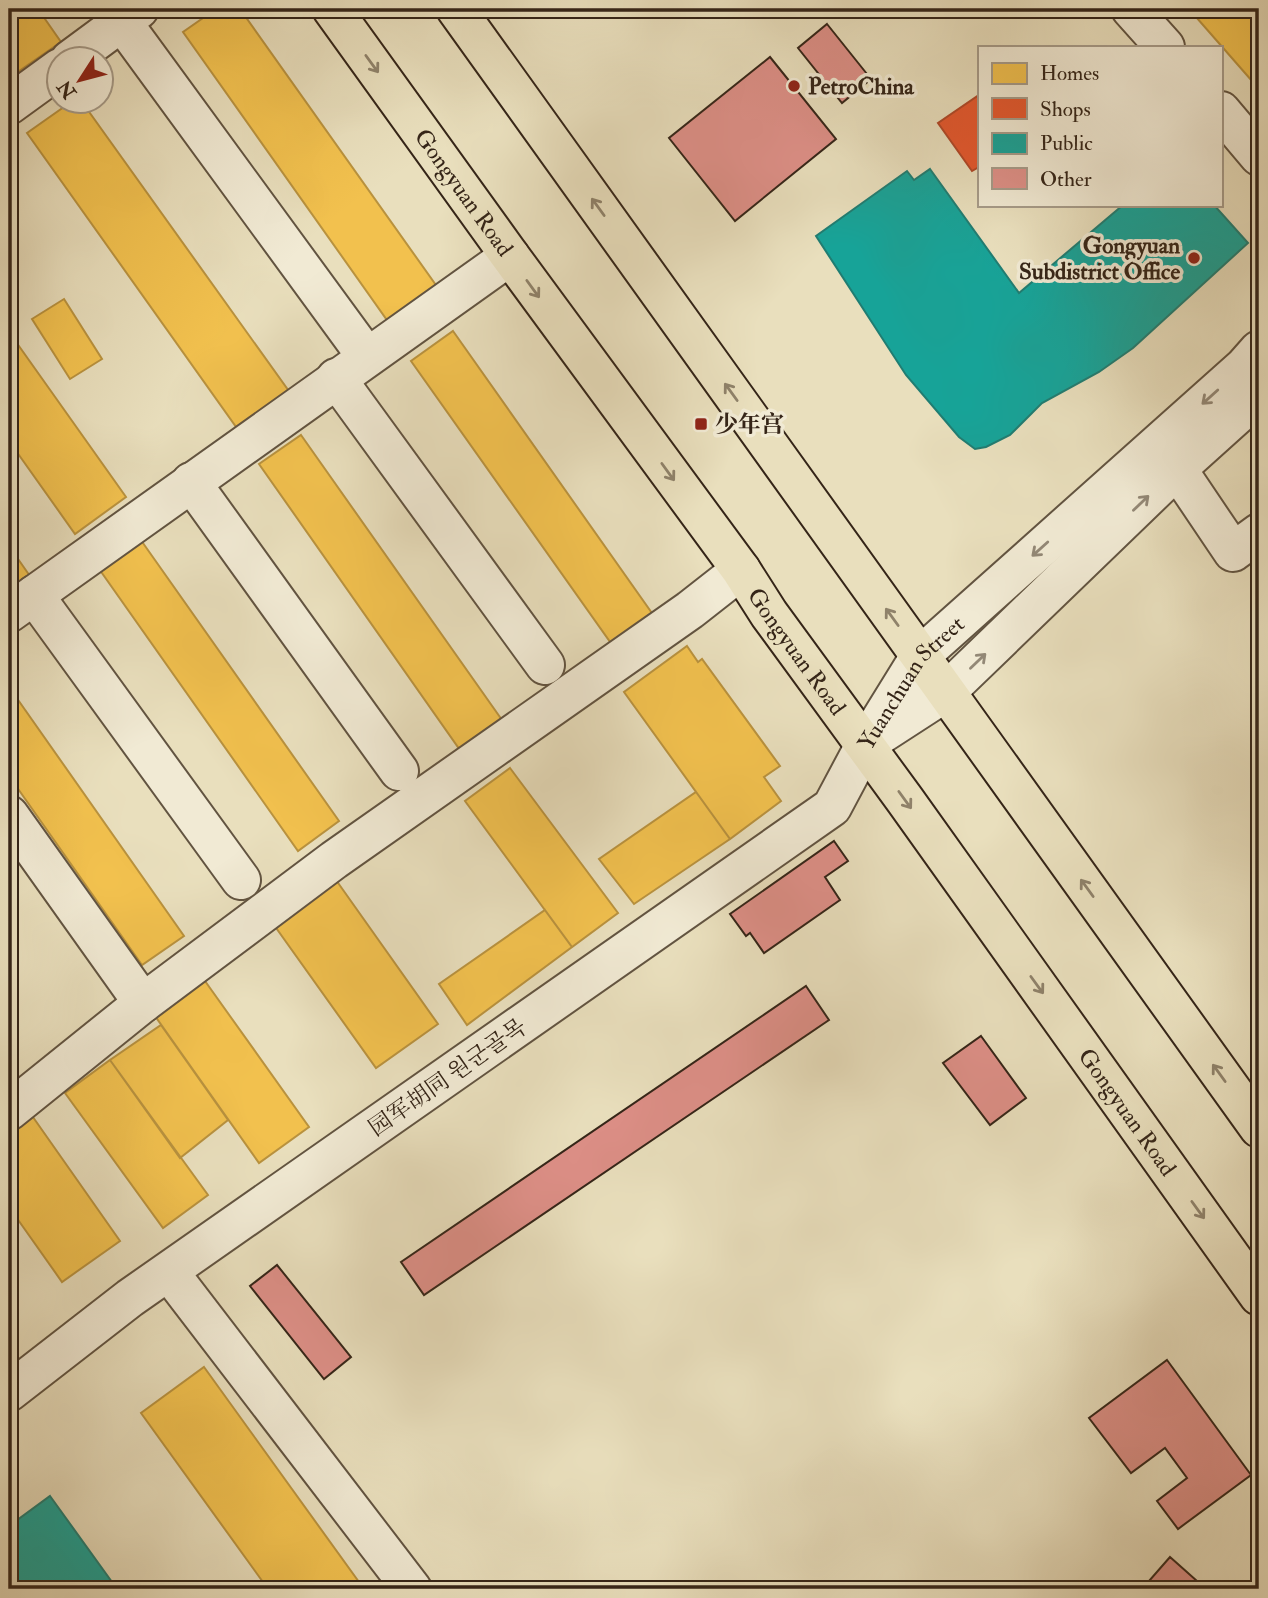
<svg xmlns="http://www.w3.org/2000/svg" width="1268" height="1598" font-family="'IM FELL Double Pica','Noto Serif SC','Noto Serif KR',serif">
  <rect width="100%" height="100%" fill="#e9dfbd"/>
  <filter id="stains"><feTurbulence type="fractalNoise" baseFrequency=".00286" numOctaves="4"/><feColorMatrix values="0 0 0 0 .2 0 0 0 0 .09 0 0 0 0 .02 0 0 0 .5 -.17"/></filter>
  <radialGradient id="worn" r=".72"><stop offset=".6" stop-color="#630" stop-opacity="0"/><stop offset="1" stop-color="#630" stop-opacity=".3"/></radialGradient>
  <path fill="#f2c14e" stroke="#b9923e" stroke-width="2" d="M 9,9 L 38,9 L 61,42 L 9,78 Z
    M 216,9 L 240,9 L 443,295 L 394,330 L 183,32 Z
    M 1189,9 L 1259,9 L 1259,89 Z
    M 71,102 L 82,102 L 291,394 L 239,431 L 27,133 Z
    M 64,299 L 102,359 L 70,379 L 32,319 Z
    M 453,331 L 654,616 L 613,646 L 411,361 Z
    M 9,332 L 126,497 L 75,534 L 9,441 Z
    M 301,435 L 502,720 L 460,750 L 259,464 Z
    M 138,536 L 339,821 L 298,851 L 97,566 Z
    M 9,546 L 32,579 L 9,596 Z
    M 687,646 L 698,662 L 702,659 L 780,766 L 764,777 L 781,801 L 730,839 L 624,692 Z
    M 9,687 L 184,936 L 142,965 L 9,776 Z
    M 510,768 L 618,913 L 572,947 L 465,801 Z
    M 696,792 L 730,839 L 634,904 L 599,859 Z
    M 336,880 L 438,1024 L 376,1068 L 274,925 Z
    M 545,910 L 572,947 L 467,1025 L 439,984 Z
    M 205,981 L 309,1127 L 259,1163 L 155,1016 Z
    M 161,1025 L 228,1120 L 180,1158 L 110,1060 Z
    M 110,1060 L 208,1195 L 163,1228 L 65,1093 Z
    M 28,1110 L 120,1241 L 62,1282 L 9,1207 L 9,1124 Z
    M 204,1367 L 364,1589 L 268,1589 L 141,1413 Z"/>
  <path fill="#e4572e" stroke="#b04827" stroke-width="2" d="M 979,95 L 979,167 L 972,171 L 938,123 Z"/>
  <path fill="#17a398" stroke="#207d72" stroke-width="2" d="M 930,169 L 1019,293 L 1123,205 L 1214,205 L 1248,243 L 1133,348 L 1099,372 L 1042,403 L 1010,435 L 986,447 L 975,449 L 959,437 L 906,375 L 816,236 L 907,171 L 914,180 Z
    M 50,1496 L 117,1589 L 12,1589 L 9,1585 L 9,1526 Z"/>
  <path fill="#dd8f87" stroke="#352518" stroke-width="2" d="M 827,24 L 871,79 L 842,103 L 798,48 Z
    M 770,57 L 836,139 L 735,221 L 669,138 Z
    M 834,841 L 848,861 L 825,877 L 840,900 L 764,953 L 750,933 L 746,936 L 730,914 Z
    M 806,986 L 829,1020 L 424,1295 L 401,1262 Z
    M 981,1036 L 1026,1098 L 990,1125 L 943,1063 Z
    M 277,1265 L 351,1357 L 324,1379 L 250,1286 Z
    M 1167,1360 L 1251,1475 L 1178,1529 L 1157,1501 L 1187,1478 L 1165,1448 L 1131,1473 L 1089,1418 Z
    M 1170,1557 L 1206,1589 L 1142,1589 Z"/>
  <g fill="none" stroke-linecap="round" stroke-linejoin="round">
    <defs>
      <g id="minor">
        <path d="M 1131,9 L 1165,47"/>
        <path d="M 122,22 L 367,357"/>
        <path d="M 70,60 L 139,9"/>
        <path d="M 9,105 L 60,68"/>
        <path d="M 1221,111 L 1259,156"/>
        <path d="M 336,378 L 545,665"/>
        <path d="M 1177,469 L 1233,552 L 1259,533"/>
        <path d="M 191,482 L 399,771"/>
        <path d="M 34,595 L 241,880"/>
        <path d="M 9,613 L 510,256"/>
        <path d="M 875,738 L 946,692 L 1177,469 L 1259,395"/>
        <path d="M 9,815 L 143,1003"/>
        <path d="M 9,1111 L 143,1003 L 334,860 L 690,610 L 741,570"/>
        <path d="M 169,1272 L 412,1589"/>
        <path id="s1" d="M 9,1392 L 130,1298 L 832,807 L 865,745 L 920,656 L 1244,367 L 1259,350"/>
      </g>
      <g id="major">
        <path id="s2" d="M 332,9 L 510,256 L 741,570 L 769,614 L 905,800 L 1259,1296"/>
        <path d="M 456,9 L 1259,1128"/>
      </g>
    </defs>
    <use href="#minor" stroke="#625441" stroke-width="42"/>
    <use href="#major" stroke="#352518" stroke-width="42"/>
    <use href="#minor" stroke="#f1ead4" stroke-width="38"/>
    <use href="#major" stroke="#e9dfbd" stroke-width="38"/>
  </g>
  <defs><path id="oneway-shaft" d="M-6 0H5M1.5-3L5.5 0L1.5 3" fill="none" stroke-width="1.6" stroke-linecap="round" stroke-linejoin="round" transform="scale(1.75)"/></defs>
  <g stroke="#8f826a">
    <use href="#oneway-shaft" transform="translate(372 64) rotate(54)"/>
    <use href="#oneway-shaft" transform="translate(598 207) rotate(-126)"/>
    <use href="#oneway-shaft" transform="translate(533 289) rotate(54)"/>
    <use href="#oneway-shaft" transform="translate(731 392) rotate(-126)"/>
    <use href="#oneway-shaft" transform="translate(668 472) rotate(54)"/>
    <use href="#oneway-shaft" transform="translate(892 617) rotate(-126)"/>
    <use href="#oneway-shaft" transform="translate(905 800) rotate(54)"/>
    <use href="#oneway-shaft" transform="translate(1087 888) rotate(-126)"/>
    <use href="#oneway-shaft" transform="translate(1037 985) rotate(54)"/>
    <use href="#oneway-shaft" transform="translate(1219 1073) rotate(-126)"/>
    <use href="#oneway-shaft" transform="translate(1198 1210) rotate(54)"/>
  </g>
  <g stroke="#938876">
    <use href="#oneway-shaft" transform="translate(1210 397) rotate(138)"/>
    <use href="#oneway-shaft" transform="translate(1141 503) rotate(-44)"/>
    <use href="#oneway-shaft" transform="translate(1040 549) rotate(138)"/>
    <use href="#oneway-shaft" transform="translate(978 661) rotate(-44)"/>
  </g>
  <g fill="#8f2418" stroke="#f1ead4" stroke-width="2.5">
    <circle cx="794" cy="86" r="7"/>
    <circle cx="1194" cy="258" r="7"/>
    <rect x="694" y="417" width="14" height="14" rx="3.5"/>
  </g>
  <g text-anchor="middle" stroke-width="7" stroke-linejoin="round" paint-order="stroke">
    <g font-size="23" font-weight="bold" fill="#352518" stroke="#f1ead4" text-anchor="start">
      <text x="808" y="94">PetroChina</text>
      <text x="1180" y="253" text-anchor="end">Gongyuan<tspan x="1180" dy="26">Subdistrict Office</tspan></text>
      <text x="715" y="432">少年宫</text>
    </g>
    <g font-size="23" fill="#352518" stroke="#f1ead4">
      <text dy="8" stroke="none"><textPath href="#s2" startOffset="226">Gongyuan Road</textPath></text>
      <text dy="8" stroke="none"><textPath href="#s2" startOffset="793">Gongyuan Road</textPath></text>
      <text dy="8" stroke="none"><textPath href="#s1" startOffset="1158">Yuanchuan Street</textPath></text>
      <text transform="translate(447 1077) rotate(-35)" y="8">园军胡同 원군골목</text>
      <text dy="8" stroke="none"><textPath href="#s2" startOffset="1360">Gongyuan Road</textPath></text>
    </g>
  </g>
  <rect width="1268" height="1598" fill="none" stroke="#e9dfbd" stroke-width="35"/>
  <rect x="10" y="10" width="1247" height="1577" fill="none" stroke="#352518" stroke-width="3.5"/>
  <rect x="18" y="18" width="1233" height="1563" fill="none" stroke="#352518" stroke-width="2"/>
  <rect x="978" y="46" width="245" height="161" fill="#f1ead4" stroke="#a69b89" stroke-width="2"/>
  <rect x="992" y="63" width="35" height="21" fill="#f2c14e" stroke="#a69b89" stroke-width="2"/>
  <text x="1040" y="80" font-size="21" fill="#352518">Homes</text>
  <rect x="992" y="98" width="35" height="21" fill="#e4572e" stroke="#a69b89" stroke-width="2"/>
  <text x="1040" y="116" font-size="21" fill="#352518">Shops</text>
  <rect x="992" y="133" width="35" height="21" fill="#17a398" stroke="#a69b89" stroke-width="2"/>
  <text x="1040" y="150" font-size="21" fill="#352518">Public</text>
  <rect x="992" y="168" width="35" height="21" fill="#dd8f87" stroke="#a69b89" stroke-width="2"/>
  <text x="1040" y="186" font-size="21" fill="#352518">Other</text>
  <g transform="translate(80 80) rotate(234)"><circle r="33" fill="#f1ead4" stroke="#a69b89" stroke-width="2"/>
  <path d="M0-5L12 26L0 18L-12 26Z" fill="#8f2418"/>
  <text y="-10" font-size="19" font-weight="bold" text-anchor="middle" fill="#352518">N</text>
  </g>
  <rect width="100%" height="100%" filter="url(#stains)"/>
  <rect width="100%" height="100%" fill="url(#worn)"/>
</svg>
